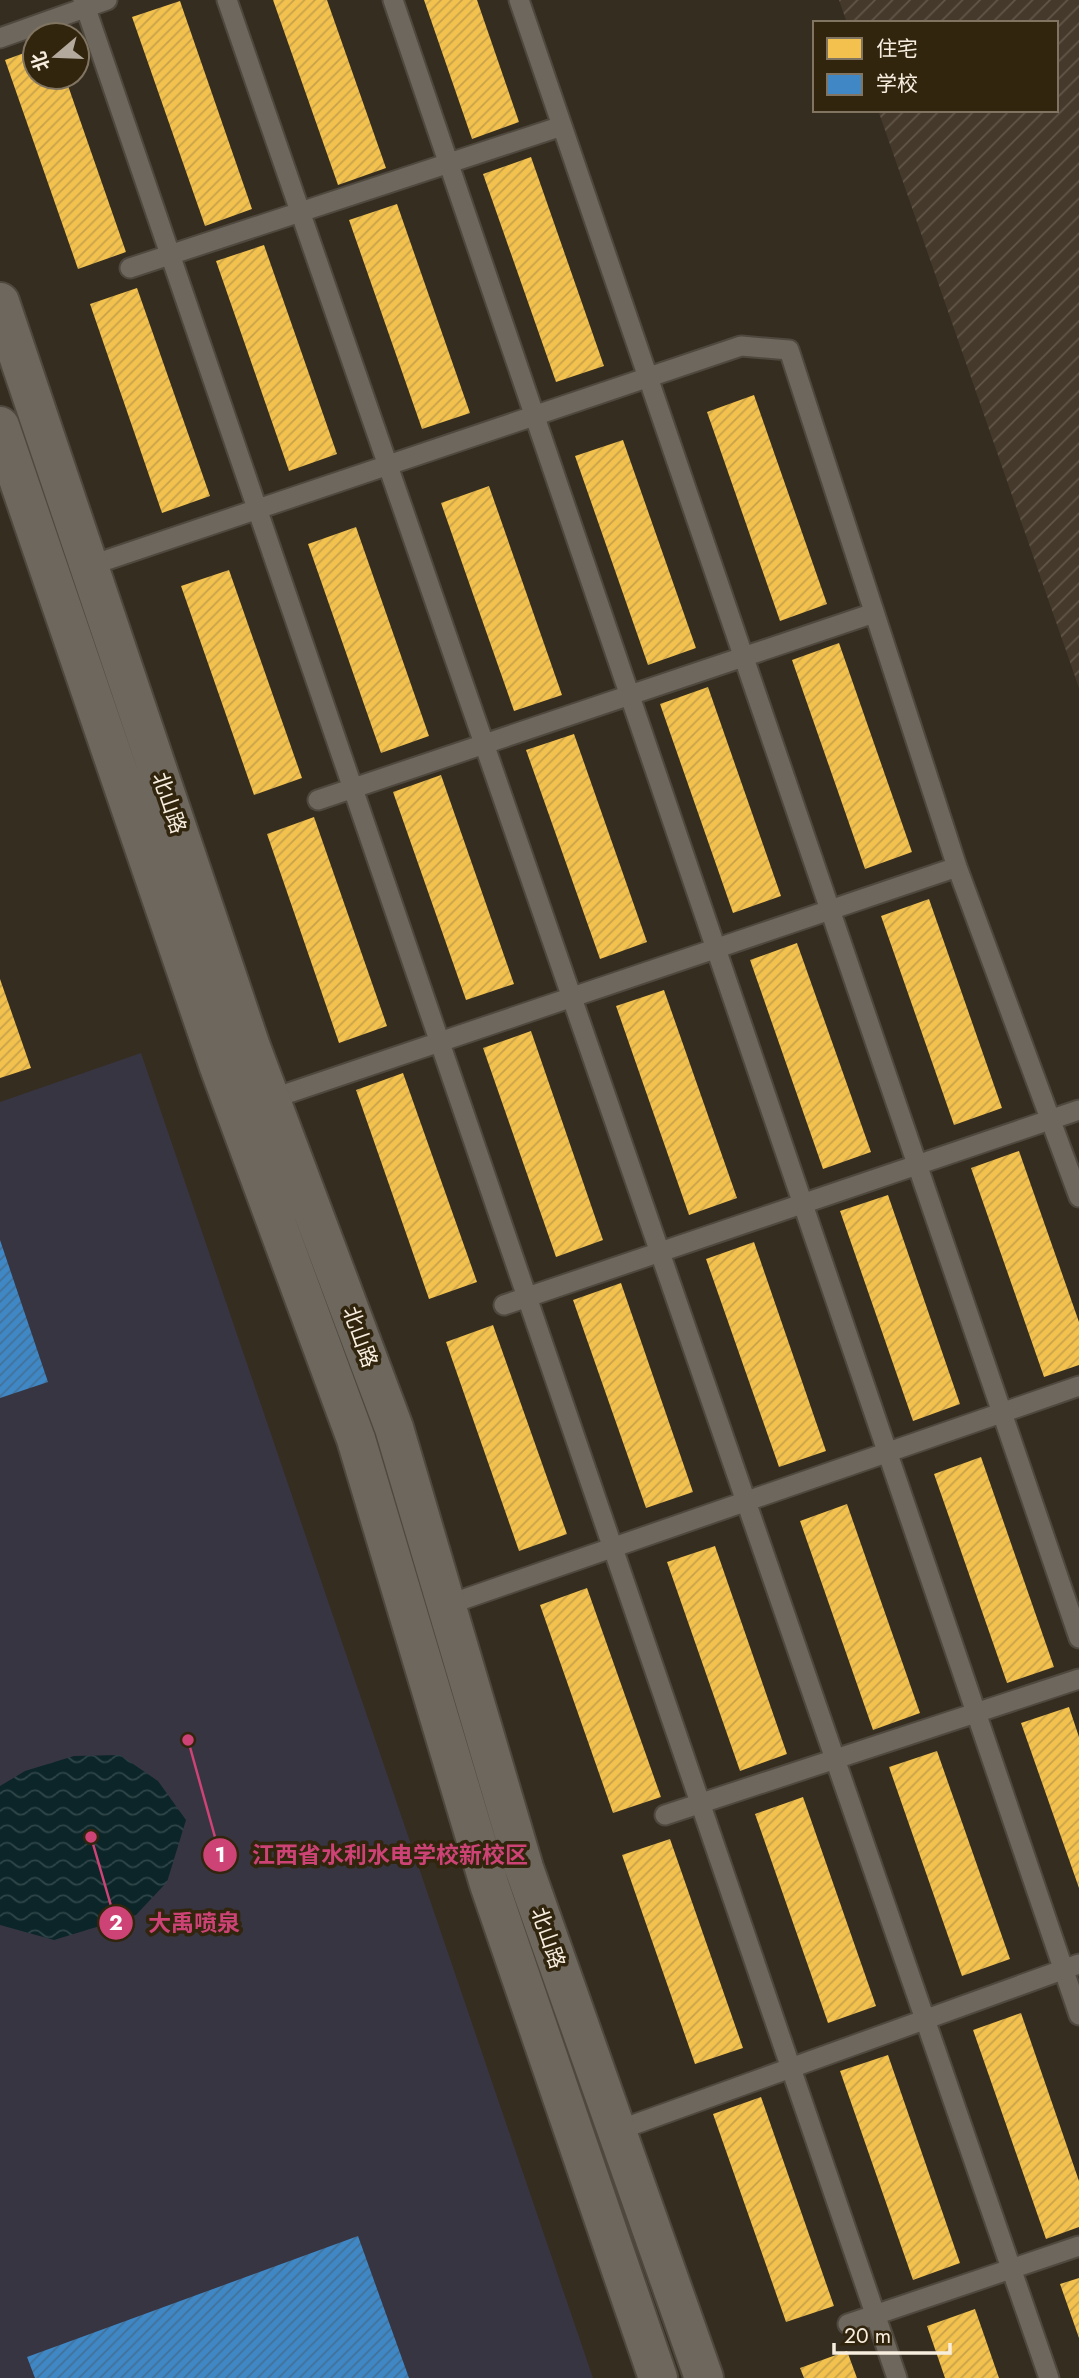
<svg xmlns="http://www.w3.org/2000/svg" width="1079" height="2378" font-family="Jost,'Noto Sans SC',sans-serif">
  <defs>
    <pattern id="industrial-furrows" width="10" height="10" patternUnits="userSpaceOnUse" patternTransform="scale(1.75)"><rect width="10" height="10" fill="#45392b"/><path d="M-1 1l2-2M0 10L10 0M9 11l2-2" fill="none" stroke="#615649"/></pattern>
    <pattern id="water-waves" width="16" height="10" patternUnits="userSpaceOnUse" patternTransform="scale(1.75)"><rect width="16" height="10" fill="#0b2529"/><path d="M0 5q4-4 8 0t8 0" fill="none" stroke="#2f4548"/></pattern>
    <pattern id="homes-hatch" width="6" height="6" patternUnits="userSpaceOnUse" patternTransform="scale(1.75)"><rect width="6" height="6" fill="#f2c14e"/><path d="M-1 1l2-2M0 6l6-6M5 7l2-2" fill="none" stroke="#c8a24b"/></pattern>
    <pattern id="schools-hatch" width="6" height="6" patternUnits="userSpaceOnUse" patternTransform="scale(1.75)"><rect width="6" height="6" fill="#3f88c5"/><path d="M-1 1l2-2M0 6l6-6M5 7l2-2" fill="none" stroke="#437198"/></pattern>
  </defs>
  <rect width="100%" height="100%" fill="#352d20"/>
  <path fill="url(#industrial-furrows)" d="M 839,0 L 1079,0 L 1079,688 L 878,110 L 1056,110 L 1056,23 L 847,23 Z"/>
  <path fill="#383542" d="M 141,1053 L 593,2378 L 0,2378 L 0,1102 Z"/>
  <path fill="url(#water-waves)" d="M 120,1755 L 158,1781 L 186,1820 L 167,1882 L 136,1915 L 54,1940 L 0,1925 L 0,1786 L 25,1771 L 74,1756 Z"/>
  <path fill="url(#homes-hatch)" d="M 273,0 L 327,0 L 386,168 L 338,185 Z
    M 424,0 L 477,0 L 519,122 L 472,139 Z
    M 180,1 L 252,209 L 205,226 L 132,17 Z
    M 35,49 L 35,77 L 65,77 L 126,252 L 78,269 L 5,60 Z
    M 531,157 L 604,366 L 556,382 L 483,174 Z
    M 397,204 L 470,413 L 422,429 L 349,220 Z
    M 264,245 L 337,454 L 289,471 L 216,261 Z
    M 137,288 L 210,496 L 162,513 L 90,304 Z
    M 754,395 L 827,604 L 780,621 L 707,412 Z
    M 623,440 L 696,648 L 648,665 L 575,456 Z
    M 489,486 L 562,695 L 514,711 L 441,503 Z
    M 356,527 L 429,736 L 381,753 L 308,544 Z
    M 229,570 L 302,778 L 254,795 L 181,586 Z
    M 839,643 L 912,852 L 865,869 L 792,660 Z
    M 708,687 L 781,896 L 733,913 L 660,704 Z
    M 574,734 L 647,942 L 600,959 L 526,750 Z
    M 441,775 L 514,984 L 466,1000 L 393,792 Z
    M 314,817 L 387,1026 L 339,1043 L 267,834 Z
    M 929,899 L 1002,1108 L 954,1125 L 881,916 Z
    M 797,943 L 871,1152 L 823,1169 L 750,960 Z
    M 0,979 L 31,1068 L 0,1078 Z
    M 664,990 L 737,1198 L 689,1215 L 616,1006 Z
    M 531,1031 L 603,1240 L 556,1257 L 483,1048 Z
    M 403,1073 L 477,1282 L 429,1299 L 356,1090 Z
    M 1019,1151 L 1079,1322 L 1079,1365 L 1044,1377 L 971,1168 Z
    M 888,1195 L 960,1404 L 913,1421 L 840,1211 Z
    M 754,1242 L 826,1451 L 779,1467 L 706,1259 Z
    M 621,1283 L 693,1492 L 646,1508 L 573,1300 Z
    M 493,1325 L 567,1534 L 519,1551 L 446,1342 Z
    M 981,1457 L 1054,1667 L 1007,1683 L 934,1474 Z
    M 847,1504 L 920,1713 L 873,1730 L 800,1521 Z
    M 715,1546 L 787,1754 L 740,1771 L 667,1562 Z
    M 587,1588 L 661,1797 L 613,1813 L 540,1605 Z
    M 1069,1707 L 1079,1737 L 1079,1888 L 1021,1723 Z
    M 937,1751 L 1010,1959 L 962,1976 L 889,1767 Z
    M 803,1797 L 876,2006 L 828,2023 L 755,1814 Z
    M 670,1839 L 743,2048 L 695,2064 L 622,1855 Z
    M 1021,2013 L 1079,2181 L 1079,2227 L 1046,2239 L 973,2030 Z
    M 888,2055 L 960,2263 L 913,2280 L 840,2071 Z
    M 761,2097 L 834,2306 L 786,2322 L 713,2114 Z
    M 1079,2278 L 1079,2338 L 1060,2284 Z
    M 975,2309 L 999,2378 L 945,2378 L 927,2326 Z
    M 847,2351 L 857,2378 L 804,2378 L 800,2368 Z"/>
  <path fill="url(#schools-hatch)" d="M 0,1240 L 48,1382 L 0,1398 Z
    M 358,2236 L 409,2378 L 35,2378 L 27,2357 Z"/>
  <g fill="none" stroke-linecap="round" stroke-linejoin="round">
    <defs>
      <path id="lane" d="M 83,0 L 897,2378
        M 227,0 L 1049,2378
        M 393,0 L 1079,2015
        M 519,0 L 1079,1638
        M 0,38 L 107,0
        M 130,268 L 562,126
        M 89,566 L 741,346 L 789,350 L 957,867 L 1079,1197
        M 318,800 L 874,613
        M 271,1099 L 957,867
        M 504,1305 L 1079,1110
        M 447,1605 L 1079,1386
        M 665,1815 L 1079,1679
        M 616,2131 L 1079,1964
        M 848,2324 L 1079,2246"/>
      <path id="secondary" d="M 0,302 L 251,1047 L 394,1428 L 524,1868 L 704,2378
        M 0,426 L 219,1067 L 356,1439 L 489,1884 L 658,2378"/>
    </defs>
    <use href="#lane" stroke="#4f483e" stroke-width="23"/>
    <use href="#secondary" stroke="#4f483e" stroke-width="42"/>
    <use href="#lane" stroke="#6d675d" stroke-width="19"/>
    <use href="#secondary" stroke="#6d675d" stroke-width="38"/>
  </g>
  <g text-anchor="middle" stroke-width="7" stroke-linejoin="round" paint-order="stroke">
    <g font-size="21" fill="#f7eee0" stroke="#32250e">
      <text transform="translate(169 803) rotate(71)" y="7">北山路</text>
      <text transform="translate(360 1337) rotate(70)" y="7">北山路</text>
      <text transform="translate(548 1938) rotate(71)" y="7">北山路</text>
    </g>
  </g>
  <path fill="none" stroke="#cd4376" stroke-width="2.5" d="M188 1740L220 1855M91 1837L116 1923"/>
  <g fill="#cd4376" stroke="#32250e" stroke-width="2.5">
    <circle cx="188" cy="1740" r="7"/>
    <circle cx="91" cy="1837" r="7"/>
    <circle cx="220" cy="1855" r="18"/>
    <circle cx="116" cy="1923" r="18"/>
  </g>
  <g font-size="21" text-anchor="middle" font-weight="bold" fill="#fff">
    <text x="220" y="1862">1</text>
    <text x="116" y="1930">2</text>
  </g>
  <g font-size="23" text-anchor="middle" font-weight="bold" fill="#cd4376" stroke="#32250e" stroke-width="7" stroke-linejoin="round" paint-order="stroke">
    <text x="390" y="1863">江西省水利水电学校新校区</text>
    <text x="194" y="1931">大禹喷泉</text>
  </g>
  <rect x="813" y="21" width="245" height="91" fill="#32250e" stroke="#817562" stroke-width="2"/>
  <rect x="827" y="38" width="35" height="21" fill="#f2c14e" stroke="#817562" stroke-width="2"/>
  <text x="876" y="56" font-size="21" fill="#f7eee0">住宅</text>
  <rect x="827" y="74" width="35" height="21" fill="#3f88c5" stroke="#817562" stroke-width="2"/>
  <text x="876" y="91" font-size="21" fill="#f7eee0">学校</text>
  <g transform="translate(56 56) rotate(251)"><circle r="33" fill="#32250e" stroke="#817562" stroke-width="2"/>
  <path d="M0-5L12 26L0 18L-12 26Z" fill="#b3aa9d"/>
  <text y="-10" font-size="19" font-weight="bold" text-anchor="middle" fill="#f7eee0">北</text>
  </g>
  <path d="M834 2343v10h116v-10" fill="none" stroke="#f7eee0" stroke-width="3.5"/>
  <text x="844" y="2343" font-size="21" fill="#f7eee0" stroke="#32250e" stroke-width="5" paint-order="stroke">20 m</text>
</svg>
